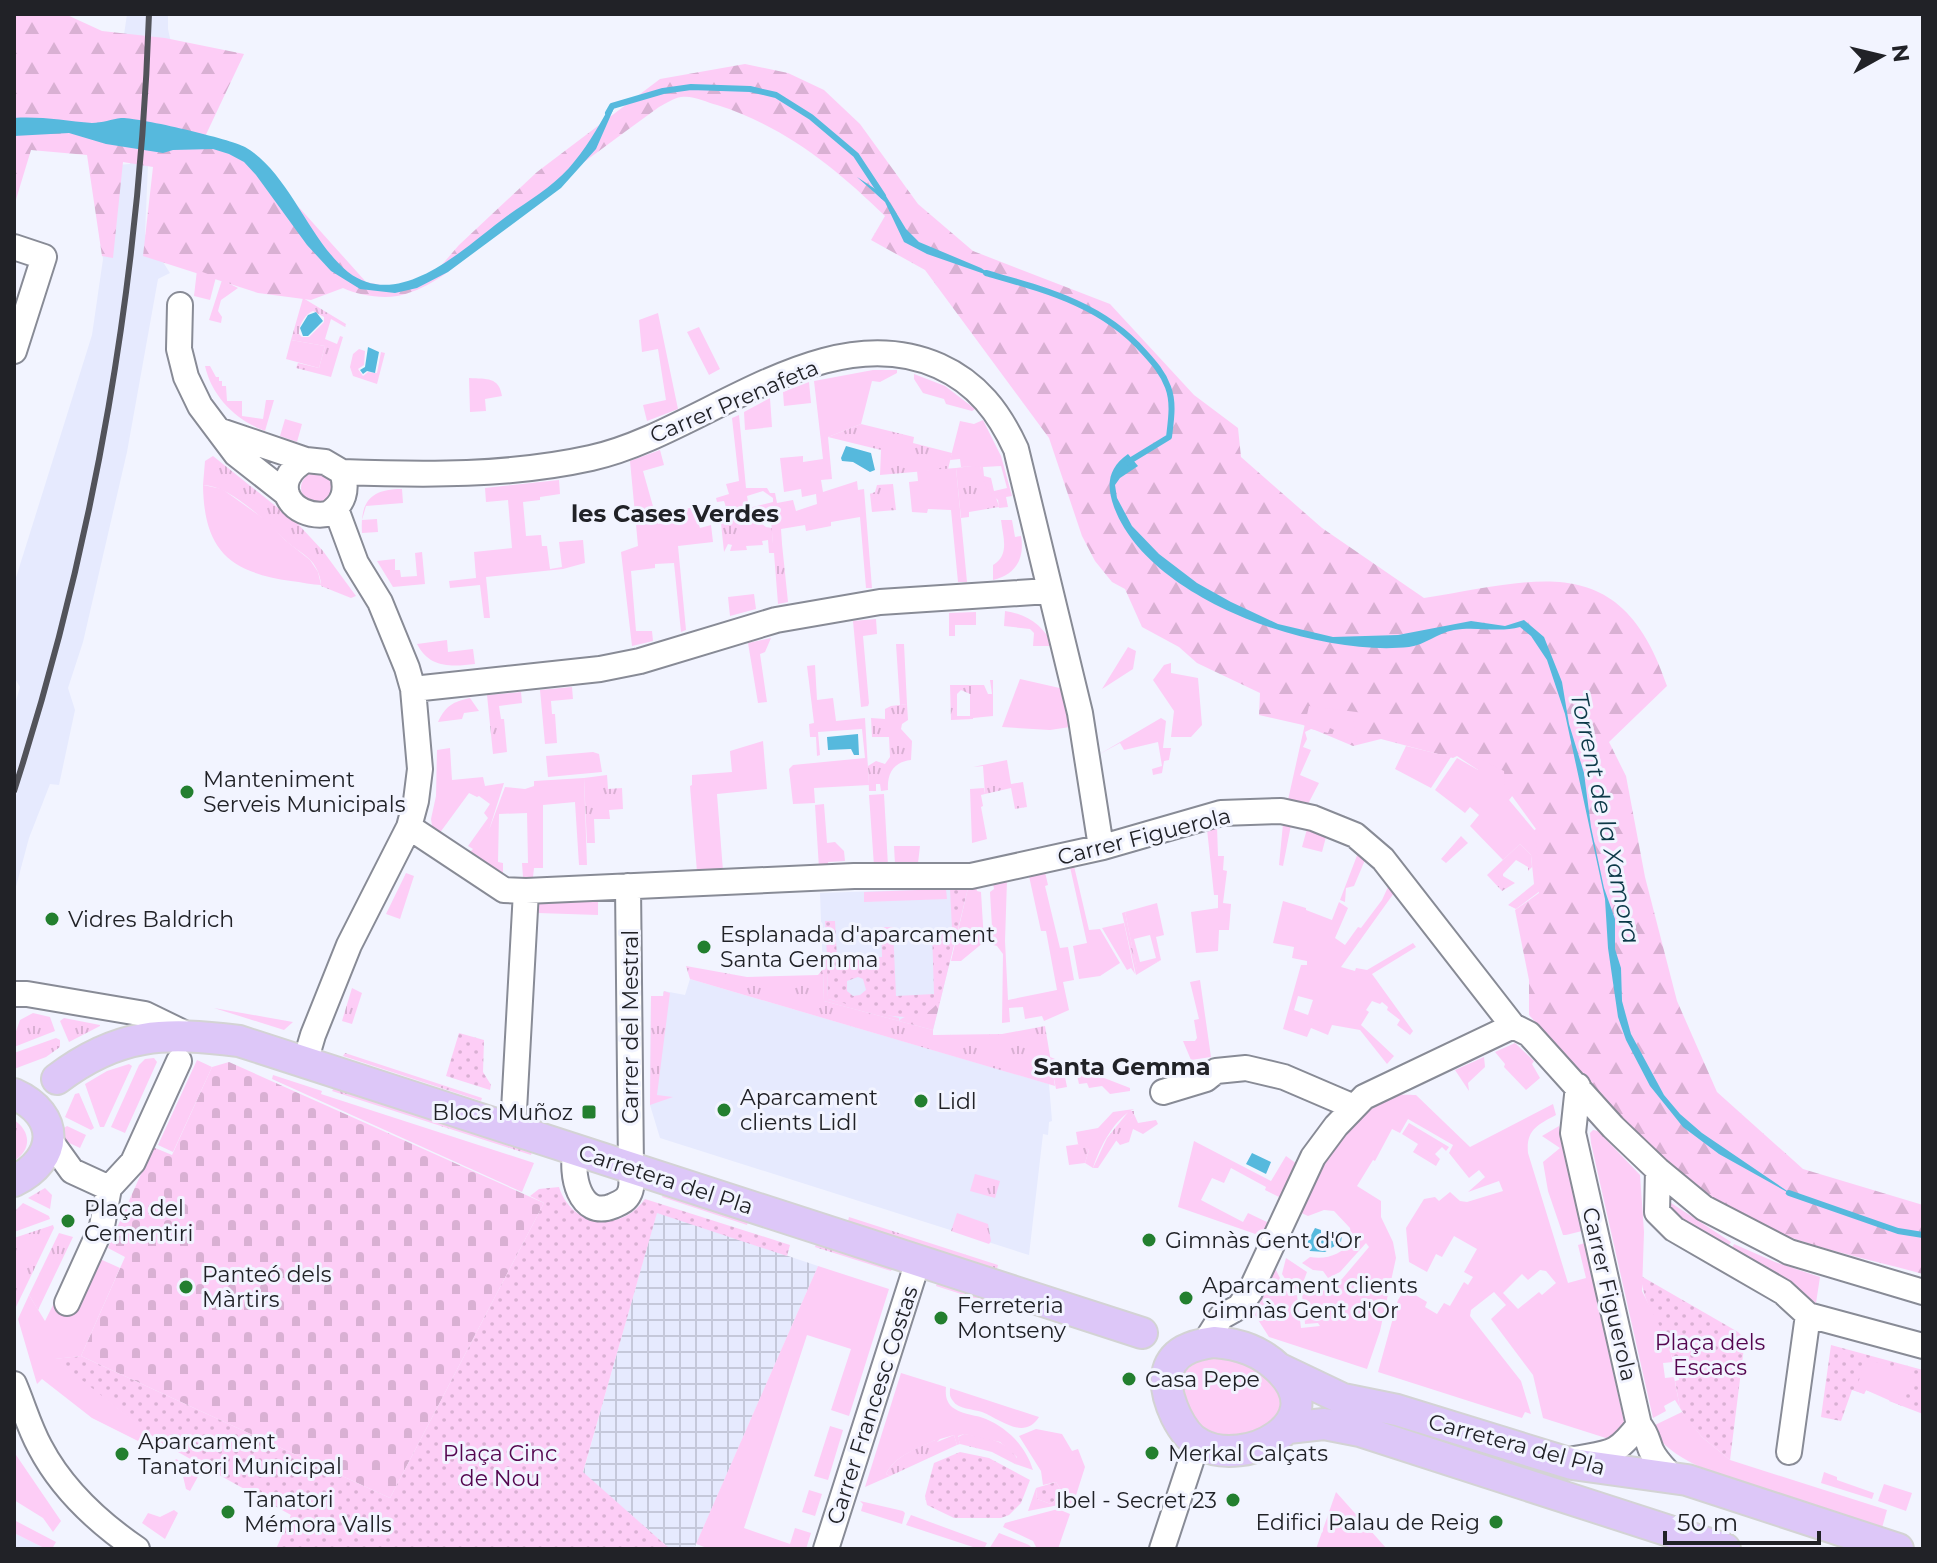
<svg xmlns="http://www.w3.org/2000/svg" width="1937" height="1563" font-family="Montserrat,sans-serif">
  <defs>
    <pattern id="industrial-grid" width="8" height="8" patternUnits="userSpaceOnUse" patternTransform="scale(2)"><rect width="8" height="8" fill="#e6eafe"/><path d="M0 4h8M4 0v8" fill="none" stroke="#c5c8da"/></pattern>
    <pattern id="grass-tufts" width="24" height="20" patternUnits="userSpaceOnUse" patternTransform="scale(2)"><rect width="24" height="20" fill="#fdcdf6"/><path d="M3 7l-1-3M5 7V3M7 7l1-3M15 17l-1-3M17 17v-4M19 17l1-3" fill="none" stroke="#d9b0d3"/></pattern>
    <pattern id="forest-firs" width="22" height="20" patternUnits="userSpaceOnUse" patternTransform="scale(2)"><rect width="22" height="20" fill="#fdcdf6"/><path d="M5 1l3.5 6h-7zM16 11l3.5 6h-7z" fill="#d9b0d3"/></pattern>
    <pattern id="cemetery-stones" width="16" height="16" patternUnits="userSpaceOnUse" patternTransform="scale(2)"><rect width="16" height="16" fill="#fdcdf6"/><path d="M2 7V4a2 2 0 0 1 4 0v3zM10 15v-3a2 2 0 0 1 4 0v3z" fill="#d9b0d3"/></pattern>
    <pattern id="park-dots" width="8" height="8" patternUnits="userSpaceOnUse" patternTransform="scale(2)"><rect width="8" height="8" fill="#fdcdf6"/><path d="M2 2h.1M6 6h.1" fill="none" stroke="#d9b0d3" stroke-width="1.8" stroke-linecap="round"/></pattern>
  </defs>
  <rect width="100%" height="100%" fill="#f2f4ff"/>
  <path fill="#e6eafe" d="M 127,14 L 168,14 L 168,29 L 179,80 L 148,165 L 145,234 L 170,273 L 158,279 L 127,452 L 83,642 L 68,688 L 75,710 L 59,785 L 50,784 L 29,838 L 14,894 L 14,708 L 20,687 L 14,677 L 14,584 L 92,335 L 103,259 L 96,211 L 117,165 L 130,164 L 137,81 L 118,76 Z
    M 968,888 L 933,1030 L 824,1001 L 820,893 Z
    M 690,979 L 1049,1084 L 1052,1121 L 1049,1122 L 1048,1135 L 1043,1134 L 1029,1255 L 660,1138 L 650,1105 L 651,996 L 663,996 L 664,991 L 685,995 Z
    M 14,1533 L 46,1549 L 14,1549 Z"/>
  <path fill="url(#industrial-grid)" d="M 657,1212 L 818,1266 L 694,1549 L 670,1549 L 583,1473 Z"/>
  <path fill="url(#grass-tufts)" fill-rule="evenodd" d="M 303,298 L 346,324 L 345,327 L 331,319 L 325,339 L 337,344 L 340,336 L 343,337 L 331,377 L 296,368 L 298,363 L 319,368 L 325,346 L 291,340 ZM 313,311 L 324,317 L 324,322 L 309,337 L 302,337 L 299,334 C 298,326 306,313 313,311 Z
    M 861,424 L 914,437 L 913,443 L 952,453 L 948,469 L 880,475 L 881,450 L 828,437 Z
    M 213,456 L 298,524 L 323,551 L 356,596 L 351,598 L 321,586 C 321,578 318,570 313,563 C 306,554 293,548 284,539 C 265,521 231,486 203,485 L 205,461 Z
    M 980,465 C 983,484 996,491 999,507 L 969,512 L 969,517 L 961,518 L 956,468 Z
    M 893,484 L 896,510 L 872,512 L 870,494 L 875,492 L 877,485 Z
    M 749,514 L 766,527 L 772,528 L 773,544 L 782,544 L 788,602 L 778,604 L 774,553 L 769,553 L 768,540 L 762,541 L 763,545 L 746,546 L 747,550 L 730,551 L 732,545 L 728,544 L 724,552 L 721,523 Z
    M 950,685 L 973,685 L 973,719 L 951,720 ZM 961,690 L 970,694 L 970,716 L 957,716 L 957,694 Z
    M 521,692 L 522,703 L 499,706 L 501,719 L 504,719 L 507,752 L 493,754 L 487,695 Z
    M 907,704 L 908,720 L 902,724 L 901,729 L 912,741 L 911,760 C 893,762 887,774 888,790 L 881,791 L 880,784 L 876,784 L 876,791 L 869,791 L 868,766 L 876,761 L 885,764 L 890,757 L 889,737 L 872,737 L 871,718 L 885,719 L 885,709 L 891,706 Z
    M 1007,760 L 1011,784 L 1023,782 L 1027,807 L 1015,809 L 1011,788 L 985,794 L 983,766 L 973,767 Z
    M 607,775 L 608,789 L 622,788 L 623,809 L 609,810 L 610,819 L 594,819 L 595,843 L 587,843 L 584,778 Z
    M 1520,844 L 1531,855 L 1532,867 L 1528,871 L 1528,867 L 1516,860 L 1503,874 L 1503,876 L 1515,883 L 1502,891 L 1487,875 Z
    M 1125,912 L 1137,970 L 1161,960 L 1136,975 L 1122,913 Z
    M 686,966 L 747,977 L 818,975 L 823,969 L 824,1001 L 933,1030 L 933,1035 L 1002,1034 L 1045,1026 L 1055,1086 L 690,979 Z
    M 352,988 L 362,993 L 352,1024 L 342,1021 Z
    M 664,991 L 670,993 L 657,1095 L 673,1097 L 650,1105 L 651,996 L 663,996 Z
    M 33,1013 L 50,1017 L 55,1031 L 14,1047 L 14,1037 L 20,1020 Z
    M 64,1018 L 100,1025 L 100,1026 L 69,1042 L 60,1021 Z
    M 56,1038 L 60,1040 L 60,1047 L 46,1057 L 14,1069 L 14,1053 Z
    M 345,1053 L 482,1098 L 481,1101 L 343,1056 Z
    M 334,1088 L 532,1152 L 531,1155 L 332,1091 Z
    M 1129,1111 L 1134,1111 L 1134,1114 L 1098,1168 L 1093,1168 L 1107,1138 Z
    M 14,1120 C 31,1131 32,1150 14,1161 Z
    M 1080,1144 L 1089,1150 L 1085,1163 L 1069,1165 L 1066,1146 Z
    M 975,1174 L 1000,1181 L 995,1198 L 970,1191 Z
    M 45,1188 L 52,1195 L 50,1209 L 28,1198 Z
    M 663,1194 L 748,1222 L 747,1225 L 662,1197 Z
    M 23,1203 L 49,1216 L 50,1219 L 14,1232 L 14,1212 Z
    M 957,1213 L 988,1224 L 991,1241 L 989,1244 L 951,1231 Z
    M 849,1217 L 998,1265 L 997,1269 L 848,1221 Z
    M 53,1225 L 54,1228 L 15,1309 L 14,1238 Z
    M 59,1233 L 73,1237 L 38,1310 L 29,1295 Z
    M 816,1244 L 892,1268 L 891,1271 L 815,1247 Z
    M 937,1283 L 1006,1305 L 1005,1308 L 936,1286 Z
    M 964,1434 C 985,1437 1008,1440 1018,1460 L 1015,1464 L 992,1452 L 960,1444 L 958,1437 Z
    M 954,1435 L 957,1445 L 890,1476 L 886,1474 C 895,1455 919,1448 937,1439 L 937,1442 Z"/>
  <path fill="url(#forest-firs)" d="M 14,14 L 65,14 L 102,31 L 165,38 L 244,54 L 202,143 L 261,165 L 366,282 L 391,287 L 433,275 L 459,245 L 537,172 L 660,79 L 745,64 L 788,73 L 824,90 L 860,124 L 918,204 L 973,251 L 1110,304 L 1194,395 L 1238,428 L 1241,457 L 1322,528 L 1424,598 C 1538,580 1621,548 1667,686 L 1609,742 L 1626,776 L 1645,877 L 1677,1001 L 1717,1092 L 1803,1169 L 1923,1205 L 1923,1274 C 1876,1261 1827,1251 1781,1234 C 1677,1195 1602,1094 1529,1015 L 1529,980 L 1515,910 L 1539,893 L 1533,831 L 1536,829 L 1507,789 L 1457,756 L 1453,758 L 1381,739 L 1353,746 L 1303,725 L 1259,715 L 1260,693 L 1197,663 L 1179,647 L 1142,627 L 1125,589 L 1112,582 L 1095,561 L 1082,536 L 1049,438 L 925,270 L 871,240 L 885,216 C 836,168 784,126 717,105 C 706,102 693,95 681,97 C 674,98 665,104 659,107 C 611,142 563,177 516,213 C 480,242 444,287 397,296 C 381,299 358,295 343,288 L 311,300 L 258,293 L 143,256 L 153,167 L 123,162 L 113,258 L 102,256 L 87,155 L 31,150 L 14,206 Z
    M 937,1002 L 940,1002 L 933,1030 L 899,1021 C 908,1011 922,1020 937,1002 Z"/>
  <path fill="url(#cemetery-stones)" d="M 229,1062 L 544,1203 L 390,1498 L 81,1356 L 125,1257 L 108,1248 L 153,1147 L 172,1155 L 212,1067 Z"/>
  <path fill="url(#park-dots)" fill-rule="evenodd" d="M 968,888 L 940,1002 C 935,1005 932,1010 926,1013 C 901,1025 854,1006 828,999 L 827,969 L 823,969 L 822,958 L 827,957 L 825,921 L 835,921 L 837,958 L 882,957 L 881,927 L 893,927 L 896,996 L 934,994 L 932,930 L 952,929 L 950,889 ZM 858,977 L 863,979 L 866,990 L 860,995 L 853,996 L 847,991 L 847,981 Z
    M 459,1033 L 484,1040 L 483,1072 L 491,1085 L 490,1090 L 446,1076 Z
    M 559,1187 C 572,1228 621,1233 645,1199 L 790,1245 L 787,1256 L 657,1213 L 583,1472 L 670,1549 L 276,1549 L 291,1515 L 160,1442 L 54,1359 L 81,1356 L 390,1498 L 544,1203 L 530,1196 L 539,1189 Z
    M 1641,1276 L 1738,1332 L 1745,1339 L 1730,1460 L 1702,1437 L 1686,1418 L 1680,1408 L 1675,1381 L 1679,1380 L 1676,1357 L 1672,1357 C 1664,1329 1643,1306 1641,1276 Z
    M 1831,1345 L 1923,1370 L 1923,1414 L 1889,1401 L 1890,1399 L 1866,1390 L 1864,1394 L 1852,1390 L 1841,1421 L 1821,1417 Z
    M 960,1452 L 989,1458 L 1030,1480 L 1021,1503 L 1009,1515 L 1001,1518 L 954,1518 L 927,1505 L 925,1496 L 934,1463 Z
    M 1056,1482 L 1062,1492 L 1051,1504 L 1037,1499 L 1036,1488 Z"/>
  <path fill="#fdcdf6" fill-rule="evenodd" d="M 197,270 L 216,277 L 210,300 L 194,296 Z
    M 222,280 L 238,288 L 221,300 L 218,311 L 222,317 L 221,323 L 209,320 Z
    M 658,313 L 678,409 L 647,421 L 643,405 L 666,400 L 658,349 L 642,352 L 639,320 Z
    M 699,327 L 720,369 L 709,375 L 687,332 Z
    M 291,340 L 325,346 L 319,368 L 286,359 Z
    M 359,349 L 365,351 L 364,365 L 358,369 L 363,376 L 368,372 L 377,373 L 381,352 L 385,353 L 377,384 L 353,376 L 350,367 L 353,354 Z
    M 205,366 L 210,366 L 216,377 L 219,377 L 219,381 L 222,381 L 222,386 L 226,386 L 227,401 L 242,401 L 242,416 L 263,419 L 266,400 L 274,400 L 265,431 C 236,420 212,397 205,366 Z
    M 873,370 L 897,370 L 897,373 L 880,382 L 872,381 L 861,424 L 828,437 L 832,479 L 821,480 L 823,492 L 857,481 L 858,490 L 864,489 L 872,588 L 866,588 L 860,517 L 831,522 L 831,526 L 806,531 L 805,525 L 781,529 L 782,544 L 773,544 L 770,508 L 730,520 L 724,501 L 717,502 L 716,498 L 729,494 L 726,484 L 739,481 L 732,418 L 739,415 L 746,488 L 767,488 L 770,493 L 775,493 L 777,503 L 793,500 L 796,511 L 817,504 L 816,494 L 802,497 L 801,489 L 784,492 L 780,458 L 803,456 L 803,462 L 823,459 L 814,381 ZM 763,491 L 773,498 L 773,502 L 749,508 L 747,496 Z
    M 914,374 L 945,386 L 975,409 L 972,411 L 946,404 L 944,399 L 923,393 L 914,379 Z
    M 469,378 C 487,379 499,377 502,396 L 485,399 L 486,411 L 470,412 Z
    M 809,382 L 811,403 L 784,406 L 783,392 Z
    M 770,398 L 772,427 L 745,430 L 744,412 Z
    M 285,419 L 302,424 L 297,442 L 280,436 Z
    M 983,420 L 1001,456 L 1012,496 L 1006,497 L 1008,507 L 999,508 L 998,500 C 986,491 982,479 980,466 L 961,467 L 960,459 L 950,460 L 960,421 L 974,424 ZM 1001,466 L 1007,488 L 994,491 L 991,478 L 984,476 L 983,467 Z
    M 660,450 L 664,465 L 643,471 L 658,524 L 674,520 L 672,513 L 693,507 L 700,528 L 711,525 L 713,542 L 678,546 L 686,630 L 681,632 L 674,563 L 655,564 L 655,568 L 631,571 L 636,631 L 652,631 L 653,641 L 632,646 L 621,552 L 638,546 L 630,461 Z
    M 956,468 L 967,582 L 958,582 L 951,510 L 928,509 L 927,513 L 912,512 L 909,482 L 918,481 L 917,471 Z
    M301 488a16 16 0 1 1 32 0a16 16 0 1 1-32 0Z
    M 559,480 L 560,494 L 540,497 L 540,500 L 523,502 L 526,536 L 541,535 L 542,546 L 547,546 L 550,569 L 562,567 L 559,542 L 583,540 L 585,563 L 563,569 L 486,577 L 490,618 L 484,618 L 480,585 L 450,588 L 449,581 L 476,578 L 474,552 L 512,548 L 508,500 L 486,502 L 485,488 Z
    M 203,485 L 222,489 L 267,521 L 285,540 L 310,560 L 318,572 L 321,585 C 313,585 301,582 291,581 C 228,572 204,549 203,485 Z
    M 402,489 L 403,503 L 366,506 L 362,520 L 377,519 L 378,532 L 362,533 C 360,502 370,489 402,489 Z
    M 1001,520 L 1012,520 L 1015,537 L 1021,536 C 1025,558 1016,575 993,580 L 993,565 C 1010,555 1003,537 1001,520 Z
    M 422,552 L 425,584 L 393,587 L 377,561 L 395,559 L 395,570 L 400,570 L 401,577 L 417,576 L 415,553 Z
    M 754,594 L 756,609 L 730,616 L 728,597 Z
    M 1005,611 C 1028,614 1044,626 1053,646 L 1033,646 L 1034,633 L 1030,629 L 1004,626 Z
    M 976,612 L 976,625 L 955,625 L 955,636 L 949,636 L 949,613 Z
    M 876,619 L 877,634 L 863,636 L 869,703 L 868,706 L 861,707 L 853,621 Z
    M 771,638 L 765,652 L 760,654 L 767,702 L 758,703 L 748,643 Z
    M 447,640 L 448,652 L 473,649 L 475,664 C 451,667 429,668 417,644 Z
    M 896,644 L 904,644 L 907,704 L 900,705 Z
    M 1128,647 L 1136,651 L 1133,669 L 1102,689 Z
    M 1171,663 L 1171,673 L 1198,678 L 1202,725 L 1191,737 L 1171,737 L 1174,711 L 1153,680 L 1164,665 Z
    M 815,665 L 817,700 L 833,698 L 836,721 L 865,718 L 869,785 L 814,788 L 815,803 L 793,804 L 789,769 L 793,765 L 865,758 L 862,729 L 818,732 L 820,755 L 817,756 L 816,737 L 810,737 L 809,724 L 814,723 L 807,666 Z
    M 1020,679 L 1064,689 L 1070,727 L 1050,730 L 1002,727 Z
    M 990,680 L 993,680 L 993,716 L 973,718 L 973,685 L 984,685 L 988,694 L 992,694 Z
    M 572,687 L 573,699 L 551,701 L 552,714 L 555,714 L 557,743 L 545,744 L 540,690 Z
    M 470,698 L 479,711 L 464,713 L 462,719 L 438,722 C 446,705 453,702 470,698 Z
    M 1309,706 L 1364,713 L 1361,722 L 1354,720 L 1352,727 L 1359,730 L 1355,744 L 1332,735 L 1334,730 L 1330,728 L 1328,733 L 1311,729 L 1305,732 L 1307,739 L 1303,747 L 1311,750 L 1300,775 L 1319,783 L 1308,804 L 1288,800 Z
    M 1161,718 L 1166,721 L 1163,748 L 1171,748 L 1169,760 L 1164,761 L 1162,773 L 1153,775 L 1152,769 L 1162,766 L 1158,742 L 1124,750 L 1120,743 L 1098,755 Z
    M 763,741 L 767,789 L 717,794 L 723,871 L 697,872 L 690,786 L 692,785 L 692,775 L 732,772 L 730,751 Z
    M 1406,746 L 1451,757 L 1431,788 L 1395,769 Z
    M 450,748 L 452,780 L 483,777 L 485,786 L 504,783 L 489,830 L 505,787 L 525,789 L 534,786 L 534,781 L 584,778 L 587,865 L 579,865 L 575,802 L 543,805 L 543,868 L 534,868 L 533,877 L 523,877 L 522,863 L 528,863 L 527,813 L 499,814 L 498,862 L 503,863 L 503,876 L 469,853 L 473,849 L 468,846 L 488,818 L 484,813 L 490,804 L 479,796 L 477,797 L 469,793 L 439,834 L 432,826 L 431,819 L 436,796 L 437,750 Z
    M 593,752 L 599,754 L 602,772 L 548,777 L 546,756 Z
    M 1473,756 L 1504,771 L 1505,786 L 1513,795 L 1509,800 L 1535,831 L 1540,891 L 1516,909 L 1508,905 L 1534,884 L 1531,855 L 1520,844 L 1503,860 L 1470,826 L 1479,815 L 1470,807 L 1465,813 L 1435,790 L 1457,758 L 1478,770 L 1481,766 L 1471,759 Z
    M 984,788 L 985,794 L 981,795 L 983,806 L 981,807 L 987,839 L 972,843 L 970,789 Z
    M 884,794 L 888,866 L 874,866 L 869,795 Z
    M 824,804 L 827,843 L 835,842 L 844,851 L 845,861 L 828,862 L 828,868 L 819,868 L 815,805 Z
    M 1283,824 L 1291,825 L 1283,866 L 1279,865 Z
    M 1217,826 L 1218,856 L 1224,856 L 1223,870 L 1227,871 L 1223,903 L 1231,904 L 1229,930 L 1219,930 L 1218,951 L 1196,953 L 1191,912 L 1218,908 L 1218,895 L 1214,895 L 1207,829 Z
    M 1307,829 L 1326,837 L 1322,852 L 1302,847 Z
    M 1461,836 L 1468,843 L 1446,863 L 1441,859 Z
    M 894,846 L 920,846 L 918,863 L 895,864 Z
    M 1358,853 L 1365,860 L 1354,886 L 1346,888 L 1345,902 L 1340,900 Z
    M 1074,866 L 1089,930 L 1100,929 L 1120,963 L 1100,976 L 1079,979 L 1073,946 L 1087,943 L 1070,867 Z
    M 1045,872 L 1048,885 L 1045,886 L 1060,948 L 1068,947 L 1074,980 L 1063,982 L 1069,1010 L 1044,1021 L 1042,1016 L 1025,1019 L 1023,1007 L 1009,1008 L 1010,1022 L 1002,1023 L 1003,954 L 997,946 L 993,945 L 990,892 L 994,889 L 993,883 L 1007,880 L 1005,941 L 1008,1000 L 1057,990 L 1046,931 L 1041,931 L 1029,876 Z
    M 406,873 L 414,876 L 400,919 L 386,914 Z
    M 976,887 L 977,891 L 981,892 L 984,942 L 961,961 L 951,961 L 968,888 Z
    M 1388,887 L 1394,893 L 1341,967 L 1355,971 L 1356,968 L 1367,970 L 1413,943 L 1416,947 L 1372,974 L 1413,1031 L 1410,1035 L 1397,1025 L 1400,1020 L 1387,1010 L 1388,1007 L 1382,1002 L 1380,1004 L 1372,1001 L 1366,1010 L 1369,1012 L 1361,1025 L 1394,1056 L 1387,1064 L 1360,1030 L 1332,1025 L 1328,1035 L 1311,1028 L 1307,1037 L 1283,1029 L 1301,965 L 1307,965 L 1307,961 L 1292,958 L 1294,947 L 1273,943 L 1283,901 L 1306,908 L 1306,910 L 1332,920 L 1339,902 L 1348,908 L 1335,938 L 1345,945 L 1358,927 L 1361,928 L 1382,900 ZM 1298,996 L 1313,1000 L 1308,1015 L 1294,1010 Z
    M 946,889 L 947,899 L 864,902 L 864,892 Z
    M 598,897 L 598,915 L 538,913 L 538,899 Z
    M 1157,903 L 1164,935 L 1156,937 L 1161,960 L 1137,971 L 1125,912 ZM 1150,935 L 1156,958 L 1140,962 L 1134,939 Z
    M 1124,923 L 1135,974 L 1131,968 L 1127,970 L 1102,928 Z
    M 823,969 L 827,969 L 828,999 L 899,1018 L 899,1021 L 824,1001 Z
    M 1200,980 L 1211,1057 L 1191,1060 L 1183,1041 L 1195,1041 L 1197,1038 L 1194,1020 L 1199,1019 L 1190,982 Z
    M 214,1008 L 293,1022 L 284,1030 Z
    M 1515,1043 L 1534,1061 L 1532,1064 L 1540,1078 L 1526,1090 L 1504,1067 L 1505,1064 L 1495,1052 Z
    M 1050,1057 L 1130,1088 L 1130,1091 L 1110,1094 L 1102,1086 L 1089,1088 L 1087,1083 L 1079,1084 L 1077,1075 L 1065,1077 L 1067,1087 L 1056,1089 Z
    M 1484,1057 L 1485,1067 L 1468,1083 L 1469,1091 L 1455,1070 Z
    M 145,1059 L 154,1058 L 157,1062 L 125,1133 L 111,1127 L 139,1065 Z
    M 197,1060 L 212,1067 L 173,1152 L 158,1145 Z
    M 129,1064 L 132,1066 L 104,1127 L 100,1127 L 85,1084 L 107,1071 Z
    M 273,1075 L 322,1091 L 321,1094 L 534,1163 L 522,1192 L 272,1079 Z
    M 79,1093 L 94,1128 L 91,1130 L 65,1117 L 75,1094 Z
    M 1416,1095 L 1470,1147 L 1553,1104 L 1556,1115 C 1537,1125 1526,1130 1528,1153 L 1568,1283 L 1586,1278 L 1578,1245 L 1585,1243 L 1624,1422 L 1624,1429 L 1609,1439 L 1543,1418 L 1533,1375 L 1491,1319 L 1506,1305 L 1494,1292 L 1471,1310 L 1470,1316 L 1521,1381 L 1531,1414 L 1525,1412 L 1522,1418 L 1378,1372 L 1398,1300 L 1405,1289 L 1413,1288 L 1412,1293 L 1427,1302 L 1425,1307 L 1437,1314 L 1444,1303 L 1450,1306 L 1464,1282 L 1468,1285 L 1473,1277 L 1464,1272 L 1477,1249 L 1454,1236 L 1442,1257 L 1436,1254 L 1427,1272 L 1409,1262 L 1406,1228 L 1424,1199 L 1435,1197 L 1439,1201 L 1450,1192 L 1460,1201 L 1467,1202 L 1503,1191 L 1499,1181 L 1468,1192 L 1485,1177 L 1479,1170 L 1469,1178 L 1449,1153 L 1453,1145 L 1408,1119 L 1400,1133 L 1392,1129 L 1375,1161 L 1373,1160 L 1357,1186 L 1381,1201 L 1381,1217 L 1393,1242 L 1396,1258 L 1380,1331 L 1367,1369 L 1269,1337 L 1255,1315 L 1274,1266 L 1289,1296 L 1297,1295 L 1301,1328 L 1320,1326 L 1318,1323 L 1305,1324 L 1302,1294 L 1326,1290 L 1329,1284 L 1342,1279 L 1369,1247 L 1366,1243 L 1340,1272 L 1328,1278 L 1323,1271 L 1313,1270 L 1302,1263 L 1310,1257 C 1327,1260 1342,1254 1352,1241 L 1350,1228 L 1334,1211 L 1324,1210 L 1308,1216 L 1297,1211 C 1315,1178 1347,1109 1385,1097 C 1394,1094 1407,1095 1416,1095 ZM 1540,1270 L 1546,1271 L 1556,1283 L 1542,1295 L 1539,1292 L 1518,1309 L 1503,1293 L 1522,1274 L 1528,1280 Z
    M 1134,1109 C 1115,1118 1100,1146 1093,1168 L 1085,1163 L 1089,1150 L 1078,1144 L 1076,1132 L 1098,1128 L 1113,1112 Z
    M 1134,1114 L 1138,1123 L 1156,1120 L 1158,1124 L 1143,1134 L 1133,1129 L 1129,1142 L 1120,1145 L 1115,1139 Z
    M 1409,1123 L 1449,1147 L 1446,1151 L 1442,1147 L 1435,1154 L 1440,1159 L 1436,1166 L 1413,1152 L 1418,1144 L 1402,1134 Z
    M 67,1126 L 86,1135 L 80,1148 L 65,1141 L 64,1128 Z
    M 1559,1126 L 1582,1231 L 1566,1235 L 1563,1235 L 1548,1191 L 1543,1162 L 1560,1148 L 1542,1136 Z
    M 1593,1130 L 1598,1131 L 1640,1175 L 1644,1232 L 1642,1291 L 1668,1343 L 1673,1362 L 1663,1363 L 1665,1378 L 1674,1377 L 1680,1408 L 1675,1400 L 1664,1406 L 1666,1411 L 1653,1418 L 1591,1143 L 1590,1133 Z
    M 1194,1141 L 1271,1181 L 1286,1156 L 1297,1164 L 1279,1197 L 1265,1190 L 1266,1187 L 1231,1168 L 1224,1183 L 1212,1178 L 1201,1200 L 1243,1222 L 1248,1213 L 1269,1223 L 1264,1237 L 1178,1207 Z
    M 1668,1201 L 1731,1242 L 1726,1250 L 1670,1213 Z
    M 1734,1244 L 1775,1262 L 1820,1277 L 1816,1303 L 1730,1252 Z
    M 1286,1258 L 1307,1272 L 1301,1288 L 1292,1290 L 1282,1274 Z
    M 100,1259 L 120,1268 L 81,1356 L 55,1359 L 148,1432 L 138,1441 L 92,1418 L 42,1379 L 37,1384 L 18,1319 L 29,1295 L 45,1321 L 53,1305 L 74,1315 Z
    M 818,1266 L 889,1289 L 849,1416 L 831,1410 L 851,1349 L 807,1335 L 744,1528 L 790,1544 L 795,1528 L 811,1533 L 806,1549 L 710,1549 L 696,1544 Z
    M 1215,1358 C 1236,1359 1256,1365 1270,1381 C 1305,1422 1239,1449 1207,1431 C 1200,1427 1195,1420 1190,1413 C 1187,1409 1181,1403 1180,1398 C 1179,1391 1181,1381 1181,1374 L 1198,1361 Z
    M 1865,1359 L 1913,1372 L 1902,1406 L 1866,1390 L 1864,1394 L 1856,1391 Z
    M 901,1373 L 946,1387 C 945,1397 947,1404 955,1409 C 964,1415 977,1415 986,1419 C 1009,1429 1026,1447 1033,1470 L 1015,1464 L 1017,1457 L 1000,1442 L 964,1434 L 958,1436 L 960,1444 L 957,1445 L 954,1435 L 940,1439 L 937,1442 L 935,1440 C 918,1449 895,1455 886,1474 L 890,1476 L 865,1487 Z
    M 950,1388 L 1039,1417 C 1024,1441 1000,1419 982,1412 C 973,1409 958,1409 953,1401 C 949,1396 950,1394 950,1388 Z
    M 1682,1412 L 1702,1437 L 1730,1460 L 1887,1510 L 1882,1528 C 1833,1513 1684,1476 1658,1437 C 1657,1435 1655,1428 1655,1425 Z
    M 830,1426 L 843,1430 L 828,1480 L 814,1476 Z
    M 1036,1429 L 1062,1434 L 1072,1451 L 1078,1449 L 1085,1467 L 1071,1511 L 1059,1505 L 1028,1511 L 1036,1488 L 1037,1499 L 1051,1504 L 1062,1492 L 1056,1482 L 1043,1485 L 1041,1471 L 1019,1436 Z
    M 14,1452 L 61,1521 L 53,1532 L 43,1518 L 14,1500 Z
    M 176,1459 L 201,1471 L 190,1491 L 186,1489 L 182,1472 L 172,1464 Z
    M 1824,1472 L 1837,1477 L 1837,1480 L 1874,1493 L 1872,1499 L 1821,1483 Z
    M 1884,1484 L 1912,1493 L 1906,1511 L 1878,1501 Z
    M 809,1490 L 822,1494 L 815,1516 L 802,1512 Z
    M 1336,1492 L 1387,1549 L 1316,1549 Z
    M 860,1501 L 903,1511 L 905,1513 L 902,1524 L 861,1511 L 863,1504 Z
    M 1058,1509 L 1070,1514 L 1058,1549 L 1037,1549 L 1033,1541 L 1003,1527 L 1005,1523 Z
    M 174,1510 L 178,1513 L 165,1539 L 142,1523 L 148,1513 L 160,1517 Z
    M 911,1515 L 987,1543 L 984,1549 L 979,1549 L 906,1525 Z
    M 14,1520 L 56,1542 L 52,1549 L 46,1549 L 14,1533 Z
    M 999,1533 L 1029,1545 L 1033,1549 L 989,1549 Z"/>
  <path fill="#56b9dd" d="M 609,108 L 614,108 L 596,149 L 561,188 L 448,272 L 417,288 L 395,293 L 360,289 L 331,271 L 307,245 L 256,175 L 244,162 L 229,154 L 213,149 L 173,150 L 163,153 L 106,144 L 69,133 L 14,136 L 14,118 C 40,116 66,121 92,123 C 102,123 112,119 121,118 C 137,117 231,139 245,147 C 288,171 309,240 348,272 C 401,313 467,245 507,216 C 528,201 551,188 569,168 C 585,150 597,129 609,108 Z
    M 857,177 L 886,196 L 906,229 L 919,242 L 981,268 L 996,278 L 927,254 L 904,242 L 885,202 Z
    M 316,312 L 323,321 L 308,336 L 303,336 L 300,328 L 308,315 Z
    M 368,347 L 379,352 L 375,373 L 367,371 L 363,374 L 360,370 L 365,367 Z
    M 846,446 L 871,453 L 875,470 L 870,472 L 853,462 L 842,461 L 841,458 Z
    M 1128,454 L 1138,466 L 1120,478 L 1115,485 L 1117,498 L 1132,526 L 1159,554 L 1197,583 L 1231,602 L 1278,624 L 1333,637 L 1398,635 L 1471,621 L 1505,626 L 1524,620 L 1544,637 L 1562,682 L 1569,724 L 1584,773 L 1591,827 L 1604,888 L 1615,919 L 1615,949 L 1621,968 L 1622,1001 L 1631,1034 L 1664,1095 L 1680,1114 L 1702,1133 L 1796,1197 L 1719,1154 L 1683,1127 L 1650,1086 L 1626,1040 L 1618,1017 L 1608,948 L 1605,899 L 1565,714 L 1547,660 L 1531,636 L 1520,627 C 1499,633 1476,626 1454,630 C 1437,633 1425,645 1409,647 C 1317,657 1149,601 1114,507 C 1106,485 1108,468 1128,454 Z
    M 858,734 L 859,755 L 854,755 L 851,749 L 828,750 L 827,737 Z
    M 1252,1153 L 1271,1162 L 1266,1174 L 1246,1164 Z
    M 1315,1228 L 1321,1230 L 1321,1239 L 1328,1232 L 1338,1231 L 1342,1235 L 1341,1242 L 1325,1252 L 1310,1251 L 1306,1245 Z"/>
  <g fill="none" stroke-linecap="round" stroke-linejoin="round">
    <path stroke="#56b9dd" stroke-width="6" d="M 608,113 L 612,106 L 663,91 L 691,87 L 750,89 L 776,95 L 811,117 L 856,155 L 883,196
      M 986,273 C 1045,290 1102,304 1144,352 C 1154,363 1163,373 1168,387 C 1174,403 1171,420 1169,437 L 1128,462
      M 1789,1193 L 1898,1231 L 1923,1235"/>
    <defs>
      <path id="minor" d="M 14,247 L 44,257 L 14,351
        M 180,305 L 179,349 L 186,377 L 200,406 L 236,454 L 287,494
        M 218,430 L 306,460
        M 306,460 L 325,462 L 342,472 C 348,490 344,504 328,514 C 290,520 267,481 306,460 Z
        M 342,472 C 425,475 510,476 591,458 C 701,434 823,314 939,366 C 977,383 999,412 1016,449 L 1080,713 L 1101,847
        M 413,689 L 600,669 L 640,661 L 776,620 L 880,602 L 1049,591
        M 409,827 L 504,890 L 526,891 L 854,876 L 971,876 L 1103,847 L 1221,813 L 1281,811 L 1313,818 L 1355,835 L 1383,859 L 1513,1026 L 1529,1034 L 1613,1127 L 1658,1170 L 1704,1208 L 1789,1252 L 1923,1292
        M 14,994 L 27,994 L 145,1014 L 188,1035
        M 305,1062 L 313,1035 L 349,945 L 409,827 L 416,801 L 420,769 L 413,689 L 407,668 L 380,602 L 356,563 L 336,509
        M 1578,1086 L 1573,1133 L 1639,1425 C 1647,1434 1647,1440 1651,1450 C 1656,1461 1665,1469 1673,1478
        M 1163,1092 L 1206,1079 L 1216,1071 L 1246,1068 L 1284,1077 L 1354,1107
        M 513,1129 L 526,891
        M 49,1139 L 72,1171 L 109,1188
        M 576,1150 C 570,1173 579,1220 613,1206 C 619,1203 626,1201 629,1194 C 633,1187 631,1177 631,1169 L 628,886
        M 1658,1170 L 1657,1212 L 1674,1229 L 1783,1292 L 1808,1315 L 1923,1346
        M 67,1303 L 102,1226 L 109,1188 L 133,1162 L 179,1061
        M 1204,1344 L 1221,1317 L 1239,1307 L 1250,1292 L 1313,1157 L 1336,1126 L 1364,1097 L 1513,1026
        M 14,1384 C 23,1405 29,1427 40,1447 C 62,1489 99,1523 137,1549
        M 1789,1452 L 1808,1315
        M 1574,1459 C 1611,1452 1615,1456 1639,1425
        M 826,1549 L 918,1261
        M 1162,1549 L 1197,1443"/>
      <path id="major" d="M 57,1079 C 119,1032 165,1032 239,1041 L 1142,1333
        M 14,1094 C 61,1115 59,1159 14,1181
        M 1214,1342 C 1240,1344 1261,1351 1280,1370 C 1333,1423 1245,1469 1200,1444 C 1189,1439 1181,1426 1176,1416 C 1170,1403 1165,1389 1167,1375 C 1171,1351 1193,1345 1214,1342 Z
        M 1278,1368 L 1343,1399 L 1397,1410 L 1572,1464 L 1687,1480 L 1898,1549
        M 1288,1428 L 1324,1424 L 1360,1431 L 1725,1549"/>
    </defs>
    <use href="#minor" stroke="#888b96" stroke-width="28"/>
    <use href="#major" stroke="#d3d3d4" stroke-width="34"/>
    <use href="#minor" stroke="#fff" stroke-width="24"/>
    <use href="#major" stroke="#ddc7f8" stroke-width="30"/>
    <path stroke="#52535a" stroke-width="6" d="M 14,791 C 95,541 140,277 149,14"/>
  </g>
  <g fill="#237f2f" stroke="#f2f4ff" stroke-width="3">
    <circle cx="187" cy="792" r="8"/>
    <circle cx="52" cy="919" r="8"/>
    <circle cx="704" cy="947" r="8"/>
    <circle cx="921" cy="1101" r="8"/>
    <circle cx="724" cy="1110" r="8"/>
    <rect x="581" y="1104" width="16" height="16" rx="4"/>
    <circle cx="68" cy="1221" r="8"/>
    <circle cx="1149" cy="1240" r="8"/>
    <circle cx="186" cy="1287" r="8"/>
    <circle cx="1186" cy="1298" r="8"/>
    <circle cx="941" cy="1318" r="8"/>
    <circle cx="1129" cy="1379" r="8"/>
    <circle cx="1152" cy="1453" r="8"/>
    <circle cx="122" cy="1454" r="8"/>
    <circle cx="1233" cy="1500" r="8"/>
    <circle cx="228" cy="1512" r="8"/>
    <circle cx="1496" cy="1522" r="8"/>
  </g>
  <g text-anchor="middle" stroke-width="6" stroke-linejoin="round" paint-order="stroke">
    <g font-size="22" fill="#212227" stroke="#f2f4ff">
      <text transform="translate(734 401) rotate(-23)" y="8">Carrer Prenafeta</text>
      <text transform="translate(1144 836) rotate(-14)" y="8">Carrer Figuerola</text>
      <text transform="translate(630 1027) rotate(-90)" y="8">Carrer del Mestral</text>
      <text transform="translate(666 1179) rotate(18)" y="8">Carretera del Pla</text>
      <text transform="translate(1610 1294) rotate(77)" y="8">Carrer Figuerola</text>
      <text transform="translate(872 1405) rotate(-72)" y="8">Carrer Francesc Costas</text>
      <text transform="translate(1517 1444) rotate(15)" y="8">Carretera del Pla</text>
    </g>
    <g font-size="22" fill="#212227" stroke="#f2f4ff" text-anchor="start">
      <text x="203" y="787">Manteniment<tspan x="203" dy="25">Serveis Municipals</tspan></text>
      <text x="68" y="927">Vidres Baldrich</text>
      <text x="720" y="942">Esplanada d'aparcament<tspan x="720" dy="25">Santa Gemma</tspan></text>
      <text x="740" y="1105">Aparcament<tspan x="740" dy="25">clients Lidl</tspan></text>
      <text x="937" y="1109">Lidl</text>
      <text x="573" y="1120" text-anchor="end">Blocs Muñoz</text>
      <text x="84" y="1216">Plaça del<tspan x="84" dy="25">Cementiri</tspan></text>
      <text x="1165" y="1248">Gimnàs Gent d'Or</text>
      <text x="202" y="1282">Panteó dels<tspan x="202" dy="25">Màrtirs</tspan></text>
      <text x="1202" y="1293">Aparcament clients<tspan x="1202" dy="25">Gimnàs Gent d'Or</tspan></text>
      <text x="957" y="1313">Ferreteria<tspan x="957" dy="25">Montseny</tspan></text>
      <text x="1145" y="1387">Casa Pepe</text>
      <text x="138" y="1449">Aparcament<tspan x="138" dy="25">Tanatori Municipal</tspan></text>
      <text x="1168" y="1461">Merkal Calçats</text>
      <text x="244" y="1507">Tanatori<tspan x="244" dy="25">Mémora Valls</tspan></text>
      <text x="1217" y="1508" text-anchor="end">Ibel - Secret 23</text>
      <text x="1480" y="1530" text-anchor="end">Edifici Palau de Reig</text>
    </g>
    <g font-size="22" fill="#54054f" stroke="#f2f4ff">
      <text x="1710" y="1350">Plaça dels<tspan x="1710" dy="25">Escacs</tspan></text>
      <text x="500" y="1461">Plaça Cinc<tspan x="500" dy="25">de Nou</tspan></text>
    </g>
    <g font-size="24" font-weight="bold" fill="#212227" stroke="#f2f4ff">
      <text x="675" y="522">les Cases Verdes</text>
      <text x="1122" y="1075">Santa Gemma</text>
    </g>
    <g font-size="24" font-style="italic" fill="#0c3948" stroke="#f2f4ff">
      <text transform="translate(1605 818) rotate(78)" y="8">Torrent de la Xamora</text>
    </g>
  </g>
  <rect width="1937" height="1563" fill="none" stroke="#212227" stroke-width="32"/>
  <g transform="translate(1881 56) rotate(82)" stroke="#f2f4ff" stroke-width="6" paint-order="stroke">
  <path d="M0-6L14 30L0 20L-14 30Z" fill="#212227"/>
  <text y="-12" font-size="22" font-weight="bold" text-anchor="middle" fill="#212227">N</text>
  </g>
  <path d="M1665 1531v12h154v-12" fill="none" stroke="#212227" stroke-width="4"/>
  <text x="1677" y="1531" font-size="24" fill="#212227" stroke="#f2f4ff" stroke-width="6" paint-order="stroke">50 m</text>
</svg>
